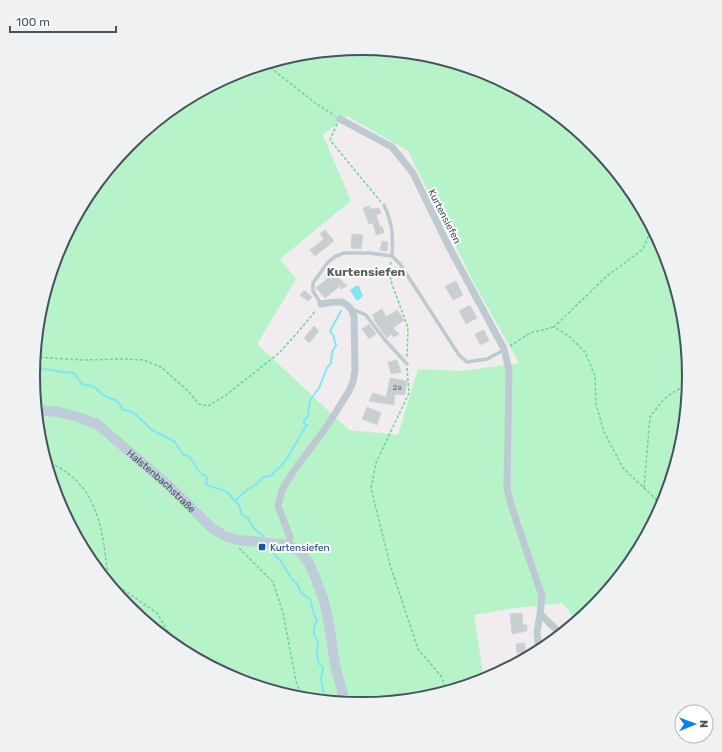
<svg xmlns="http://www.w3.org/2000/svg" width="722" height="752" font-family="Rubik,sans-serif">
  <rect width="100%" height="100%" fill="#f1edee"/>
  <path fill="#b7f3c9" fill-rule="evenodd" d="M 361,48 L 425,54 L 487,73 L 543,103 L 593,144 L 634,194 L 664,251 L 683,312 L 689,376 L 683,440 L 664,502 L 634,558 L 593,608 L 577,621 L 562,603 L 509,609 L 474,615 L 484,680 L 425,698 L 361,704 L 297,698 L 235,679 L 179,649 L 129,608 L 88,558 L 58,501 L 39,440 L 33,376 L 39,312 L 58,250 L 88,194 L 129,144 L 179,103 L 236,73 L 297,54 ZM 347,116 L 408,151 L 473,281 L 519,363 L 462,371 L 418,369 L 398,435 L 349,430 L 257,344 L 296,279 L 280,259 L 351,201 L 323,135 Z"/>
  <path fill="#80e5f4" d="M 356,286 L 359,286 L 363,296 L 359,300 L 356,300 L 350,290 Z"/>
  <g fill="none" stroke-linecap="round" stroke-linejoin="round">
    <path stroke="#80e5f4" stroke-width="2" d="M 34,368 C 48,369 60,372 74,373 L 82,384 C 86,385 89,385 92,386 C 98,388 100,394 105,396 C 113,400 120,400 122,409 L 134,413 L 152,430 L 175,442 L 183,454 L 189,456 L 201,474 L 205,475 L 207,478 L 206,485 L 226,491 L 239,505 L 242,515 L 248,518 L 252,526 L 263,536
      M 235,501 L 248,489 L 257,484 L 263,477 L 271,476 C 274,470 282,467 286,460 C 293,449 299,436 307,425 L 304,423 L 304,420 L 308,416 L 310,400 L 319,388 L 327,368 L 331,363 L 332,352 L 336,345 L 333,335 L 330,331 L 341,311
      M 271,547 L 275,556 L 281,561 L 291,578 L 297,584 L 302,594 L 310,599 C 312,606 313,614 317,621 C 313,627 312,635 318,641 L 317,654 L 319,664 L 323,667 L 321,679 L 324,696 L 323,700
      M 415,699 L 420,697"/>
  </g>
  <path fill="#c9ced3" stroke="#d1d4da" d="M 369,206 L 370,209 L 379,208 L 381,213 L 376,215 L 380,227 L 382,226 L 384,233 L 376,235 L 373,223 L 369,224 L 363,208 Z
    M 325,230 L 334,241 L 315,256 L 310,250 L 324,239 L 320,234 Z
    M 352,234 L 363,235 L 361,249 L 351,248 Z
    M 382,241 L 388,242 L 387,251 L 380,250 Z
    M 332,271 L 347,286 L 341,289 L 340,286 L 325,298 L 316,288 L 327,279 L 325,277 Z
    M 456,281 L 463,295 L 453,300 L 445,286 Z
    M 304,290 L 312,297 L 308,301 L 300,295 Z
    M 470,305 L 477,318 L 466,324 L 459,311 Z
    M 382,309 L 386,317 L 397,310 L 404,320 L 393,328 L 399,334 L 394,337 L 391,334 L 387,338 L 374,320 L 375,319 L 372,315 Z
    M 369,324 L 376,334 L 369,339 L 362,329 Z
    M 314,326 L 319,331 L 309,343 L 304,338 Z
    M 484,330 L 489,341 L 480,345 L 475,334 Z
    M 397,360 L 401,372 L 391,374 L 388,362 Z
    M 390,378 L 407,381 L 405,395 L 395,394 L 394,405 L 369,401 L 373,393 L 386,397 Z
    M 367,407 L 381,413 L 377,425 L 362,419 Z
    M 522,613 L 523,625 L 527,625 L 527,631 L 512,634 L 510,614 Z
    M 525,643 L 525,652 L 517,653 L 516,644 Z"/>
  <g fill="none" stroke-linecap="round" stroke-linejoin="round">
    <path stroke="#6cd498" stroke-width="1.5" stroke-dasharray="3 2" stroke-linecap="butt" d="M 268,63 L 272,69 L 314,102 L 335,116
      M 337,124 L 330,140 L 381,202
      M 652,227 L 643,249 L 607,276 L 554,327 L 569,336 L 585,352 L 595,376 L 596,404 L 604,432 L 623,468 L 662,505
      M 391,262 L 389,269 L 391,281 L 408,328 L 407,357
      M 510,346 L 530,333 L 554,327
      M 35,357 L 83,360 L 126,359 L 144,360 L 161,367 L 188,391 L 199,404 L 208,406 L 226,395 L 279,353 L 299,331 L 316,310
      M 407,368 L 409,393 L 376,463 L 371,488 L 390,565 L 418,649 L 441,676 L 447,691
      M 46,461 C 53,464 61,468 67,473 C 101,496 104,542 108,579 L 157,613 L 177,647
      M 644,488 L 650,417 L 663,400 L 675,391 L 688,385
      M 239,548 L 273,582 L 283,613 L 296,681 L 302,698"/>
    <path stroke="#bdcad2" stroke-width="3.5" d="M 384,205 C 393,225 393,235 392,256
      M 321,304 L 313,291 L 313,283 L 328,262 L 336,256 L 344,253 L 369,253 L 392,256 L 400,264 L 459,355 L 467,362 L 487,359 L 504,350
      M 352,309 L 366,315 L 384,339 L 407,364"/>
    <path stroke="#bdcad2" stroke-width="7" d="M 340,119 L 392,147 L 413,173 L 447,243 L 504,349 L 509,370 L 507,489 L 511,505 L 542,596 L 540,614
      M 289,545 L 290,537 L 278,506 L 282,490 L 293,472 L 327,426 L 349,391 L 353,382 L 355,370 L 354,316 C 347,297 337,302 321,304
      M 539,651 L 537,632 L 540,614 L 561,634"/>
    <path stroke="#becdd9" stroke-width="10" id="s1" d="M 36,410 L 59,412 L 78,417 L 97,424 L 166,483 L 212,528 L 225,536 L 238,540 L 289,545 L 299,551 L 309,563 L 315,577 L 324,601 L 329,624 L 335,665 L 345,702"/>
  </g>
  <rect fill="#1a4fb4" stroke="#fff" stroke-width="1.5" x="258" y="543" width="8" height="8" rx="2"/>
  <g text-anchor="middle" stroke-width="4" stroke-linejoin="round" paint-order="stroke">
    <g font-size="8" fill="#65727a">
      <text x="397" y="390">2a</text>
    </g>
    <g font-size="10" fill="#44535d" stroke="#fff">
      <text transform="translate(445 216) rotate(63)" y="4">Kurtensiefen</text>
      <text dy="4" stroke="none"><textPath href="#s1" startOffset="149">Halstenbachstraße</textPath></text>
    </g>
    <g font-size="10" fill="#164399" stroke="#fff" text-anchor="start">
      <text x="270" y="551">Kurtensiefen</text>
    </g>
    <g font-size="12" font-weight="bold" fill="#5a5f63" stroke="#fff">
      <text x="366" y="276">Kurtensiefen</text>
    </g>
  </g>
  <path d="M0 0H722V752H0ZM40 376a321 321 0 1 1 642 0a321 321 0 1 1-642 0Z" fill="#f0f1f2" fill-rule="evenodd"/>
  <path fill="none" stroke="#44535d" stroke-width="2" d="M40 376a321 321 0 1 1 642 0a321 321 0 1 1-642 0Z"/>
  <g transform="translate(694 724) rotate(89)"><circle r="19" fill="#ffffff" stroke="#b4babe"/>
  <path d="M0-3L7 15L0 10L-7 15Z" fill="#0780f1"/>
  <text y="-6" font-size="11" font-weight="bold" text-anchor="middle" fill="#44535d">N</text>
  </g>
  <path d="M10 26v6h106v-6" fill="none" stroke="#44535d" stroke-width="2"/>
  <text x="16" y="26" font-size="12" fill="#44535d" stroke="#ffffff" stroke-width="3" paint-order="stroke">100 m</text>
</svg>
